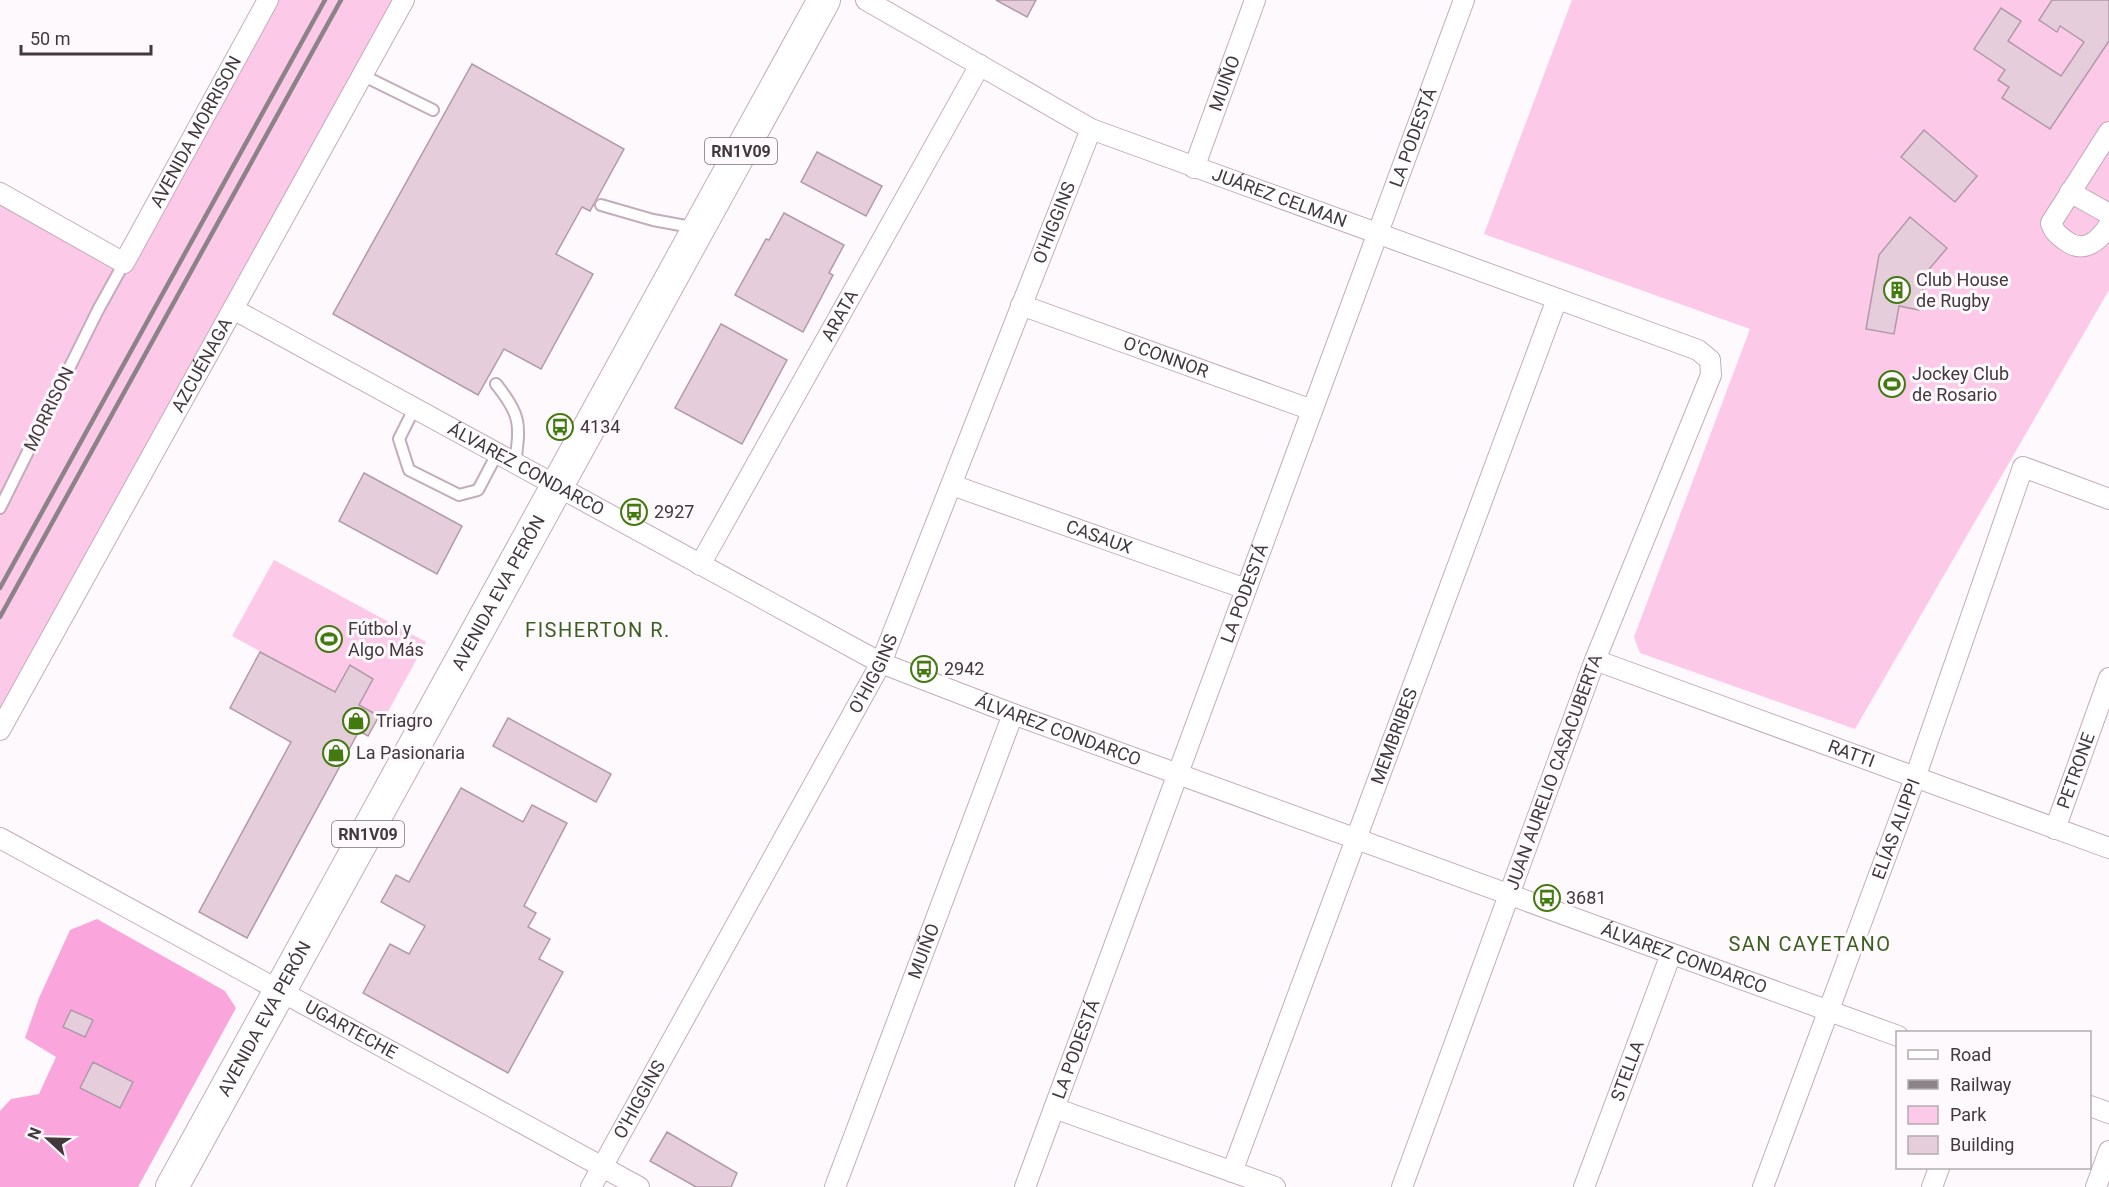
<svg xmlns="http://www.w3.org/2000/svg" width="2109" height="1187" font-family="Roboto,sans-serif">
  <rect width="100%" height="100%" fill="#fef9fc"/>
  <path fill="#fcc9e8" d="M 268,0 L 404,0 L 0,730 L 0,193 L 124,263 Z
    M 1572,0 L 2109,0 L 2109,290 L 1855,729 L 1640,653 L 1634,637 L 1750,329 L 1484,234 Z
    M 274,560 L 426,642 L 384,719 L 232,636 Z"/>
  <path fill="#faa6dc" d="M 97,919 L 225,991 L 236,1008 L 138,1187 L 0,1187 L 0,1111 L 11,1099 L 39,1094 L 56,1057 L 25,1038 L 39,998 L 70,930 Z"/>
  <path fill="#e5cddb" stroke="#b19aa8" stroke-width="1.5" d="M 996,0 L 1036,0 L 1027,17 Z
    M 2052,0 L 2109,0 L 2109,41 L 2050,129 L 2002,98 L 2009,87 L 1998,80 L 2005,70 L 1974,49 L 2001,8 L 2021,21 L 2008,41 L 2061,76 L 2084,42 L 2060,26 L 2057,32 L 2039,20 Z
    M 472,64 L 624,149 L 590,211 L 582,207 L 556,254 L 593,274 L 541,369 L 504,349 L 478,395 L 333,314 Z
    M 1924,130 L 1977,176 L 1955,202 L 1901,157 Z
    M 817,152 L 882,186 L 866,216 L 801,182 Z
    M 784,213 L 844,245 L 829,273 L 833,275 L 803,332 L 735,295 L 766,239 L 769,240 Z
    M 1910,217 L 1947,248 L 1925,274 L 1919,310 L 1899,306 L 1894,334 L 1866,329 L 1879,255 Z
    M 721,324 L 787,360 L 742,444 L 675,408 Z
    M 364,473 L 462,526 L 437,574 L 339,521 Z
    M 260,652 L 335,692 L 350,665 L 373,679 L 359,705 L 379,716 L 368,736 L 359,731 L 247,938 L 199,912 L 291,742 L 230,708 Z
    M 508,718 L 611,774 L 596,802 L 493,746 Z
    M 461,788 L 523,822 L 532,805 L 567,823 L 524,906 L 536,913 L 528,927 L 550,939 L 539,959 L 563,972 L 508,1073 L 363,993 L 390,944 L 409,954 L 425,926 L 381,902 L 396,875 L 409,882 Z
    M 71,1010 L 93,1020 L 85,1037 L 63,1027 Z
    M 93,1062 L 133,1082 L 120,1108 L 80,1088 Z
    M 667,1132 L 737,1173 L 731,1187 L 696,1187 L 650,1161 Z"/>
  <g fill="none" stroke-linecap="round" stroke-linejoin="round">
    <defs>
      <path id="lane" d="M 362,75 L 433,110
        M 601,205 L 653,220 L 697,228
        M 496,384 C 522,416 520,425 515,464
        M 414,409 L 399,439 L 409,470 L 459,495 L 478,490 L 497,454
        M 0,508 L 98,310 L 124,263"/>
      <g id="street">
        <path id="s1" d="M 866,0 L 1091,129 L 1698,350 L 1710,360 L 1711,375 L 1595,660 L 1402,1187"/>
        <path d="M 2109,132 L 2051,223 C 2054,232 2058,235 2066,241 C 2084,254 2099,241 2109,225"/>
        <path id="s2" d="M 1194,168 L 1255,0"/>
        <path d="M 2070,192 L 2109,214"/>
        <path id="s3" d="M 0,193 L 124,263 L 268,0"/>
        <path id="s4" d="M 1021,305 L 1312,410"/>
        <path id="s5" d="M 233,309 L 881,663 L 1013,714 L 1898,1036"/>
        <path id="s6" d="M 952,485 L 1246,589"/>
        <path id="s7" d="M 700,565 L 980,65"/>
        <path id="s8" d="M 1595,660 L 2109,848"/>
        <path id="s9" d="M 0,730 L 404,0"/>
        <path id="s10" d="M 2055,829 L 2109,678"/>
        <path id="s11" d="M 0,838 L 639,1187"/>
        <path d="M 2090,1106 L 2109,1113"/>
        <path d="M 1054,1108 L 1275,1187"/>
        <path id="s12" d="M 1232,1172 L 1557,299"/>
        <path id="s13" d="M 591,1187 L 881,663 L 1091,129"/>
        <path id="s14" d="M 835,1187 L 1013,714"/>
        <path id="s15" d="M 1025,1187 L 1464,0"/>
        <path id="s16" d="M 1584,1187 L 1671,954"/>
        <path id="s17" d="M 1763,1187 L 1915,778 L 2023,467 L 2109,499"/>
        <path d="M 1932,1187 L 1939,1168"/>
        <path d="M 2096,1187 L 2109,1151"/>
      </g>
      <g id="primary">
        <path id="s18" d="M 172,1187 L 824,0"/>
      </g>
    </defs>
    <use href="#lane" stroke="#c4acba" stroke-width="14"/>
    <use href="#street" stroke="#c4acba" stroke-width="22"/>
    <use href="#primary" stroke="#c4acba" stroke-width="34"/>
    <use href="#lane" stroke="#fff" stroke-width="10"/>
    <use href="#street" stroke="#fff" stroke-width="20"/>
    <use href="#primary" stroke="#fff" stroke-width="32"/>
    <path stroke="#8b8387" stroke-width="4.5" d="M 0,588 L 325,0
      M 0,617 L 341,0"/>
  </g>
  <defs>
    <symbol id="building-ring" viewBox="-11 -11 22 22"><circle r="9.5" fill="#fef9fc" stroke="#427a0f" stroke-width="1.5"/><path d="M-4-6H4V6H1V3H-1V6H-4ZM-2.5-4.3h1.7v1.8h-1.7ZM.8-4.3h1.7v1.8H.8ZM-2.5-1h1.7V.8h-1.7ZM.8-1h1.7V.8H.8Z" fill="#427a0f"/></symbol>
    <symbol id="stadium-ring" viewBox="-11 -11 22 22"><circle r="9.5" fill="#fef9fc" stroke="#427a0f" stroke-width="1.5"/><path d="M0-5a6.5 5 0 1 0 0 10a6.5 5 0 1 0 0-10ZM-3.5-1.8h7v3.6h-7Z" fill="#427a0f"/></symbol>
    <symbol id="bus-ring" viewBox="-11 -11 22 22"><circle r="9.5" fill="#fef9fc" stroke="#427a0f" stroke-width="1.5"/><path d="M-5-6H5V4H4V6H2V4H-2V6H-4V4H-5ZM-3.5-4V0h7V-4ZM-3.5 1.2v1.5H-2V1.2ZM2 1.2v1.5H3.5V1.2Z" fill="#427a0f"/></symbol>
    <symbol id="shop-ring" viewBox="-11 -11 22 22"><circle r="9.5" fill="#fef9fc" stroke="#427a0f" stroke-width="1.5"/><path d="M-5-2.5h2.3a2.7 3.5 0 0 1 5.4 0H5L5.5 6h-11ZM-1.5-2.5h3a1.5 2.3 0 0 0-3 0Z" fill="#427a0f"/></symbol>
  </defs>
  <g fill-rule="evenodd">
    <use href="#building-ring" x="1882" y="275" width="30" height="30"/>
    <use href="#stadium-ring" x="1877" y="369" width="30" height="30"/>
    <use href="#bus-ring" x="545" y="412" width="30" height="30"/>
    <use href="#bus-ring" x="619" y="497" width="30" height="30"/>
    <use href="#stadium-ring" x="314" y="624" width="30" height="30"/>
    <use href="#bus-ring" x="909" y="654" width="30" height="30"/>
    <use href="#shop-ring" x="341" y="706" width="30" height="30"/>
    <use href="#shop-ring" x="321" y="738" width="30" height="30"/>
    <use href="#bus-ring" x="1532" y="883" width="30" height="30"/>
  </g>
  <g text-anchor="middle" stroke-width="6" stroke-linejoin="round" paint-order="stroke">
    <g fill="#fef9fc" stroke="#7a7277" stroke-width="1.5">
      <rect x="705" y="138" width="72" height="26" rx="4.5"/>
      <rect x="332" y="821" width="72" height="26" rx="4.5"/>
    </g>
    <g font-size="16" font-weight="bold" fill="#42383e">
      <text x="741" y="157">RN1V09</text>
      <text x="368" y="840">RN1V09</text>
    </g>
    <g font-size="18" fill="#42383e" stroke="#fef9fc">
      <text dy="6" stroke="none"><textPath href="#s2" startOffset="90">MUIÑO</textPath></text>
      <text dy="6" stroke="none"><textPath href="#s3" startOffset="292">AVENIDA MORRISON</textPath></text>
      <text dy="6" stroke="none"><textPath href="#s15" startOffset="1119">LA PODESTÁ</textPath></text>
      <text dy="6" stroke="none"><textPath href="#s1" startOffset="460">JUÁREZ CELMAN</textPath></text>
      <text dy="6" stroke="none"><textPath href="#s13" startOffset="1072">O'HIGGINS</textPath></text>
      <text dy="6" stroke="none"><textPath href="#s7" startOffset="286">ARATA</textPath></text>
      <text dy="6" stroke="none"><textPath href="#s4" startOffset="154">O'CONNOR</textPath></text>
      <text dy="6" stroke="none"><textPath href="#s9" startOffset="417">AZCUÉNAGA</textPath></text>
      <text transform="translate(49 409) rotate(-64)" y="6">MORRISON</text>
      <text dy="6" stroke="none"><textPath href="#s5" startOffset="334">ÁLVAREZ CONDARCO</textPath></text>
      <text dy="6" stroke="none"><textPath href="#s6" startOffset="156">CASAUX</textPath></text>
      <text dy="6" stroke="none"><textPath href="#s18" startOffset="678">AVENIDA EVA PERÓN</textPath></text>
      <text dy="6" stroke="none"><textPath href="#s15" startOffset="633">LA PODESTÁ</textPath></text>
      <text dy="6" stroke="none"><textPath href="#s13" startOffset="586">O'HIGGINS</textPath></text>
      <text dy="6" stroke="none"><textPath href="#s5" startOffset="928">ÁLVAREZ CONDARCO</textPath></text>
      <text dy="6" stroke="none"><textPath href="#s12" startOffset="465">MEMBRIBES</textPath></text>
      <text dy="6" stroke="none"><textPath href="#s8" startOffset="273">RATTI</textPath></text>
      <text dy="6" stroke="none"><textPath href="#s10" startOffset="62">PETRONE</textPath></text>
      <text transform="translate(1554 772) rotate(-70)" y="6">JUAN AURELIO CASACUBERTA</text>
      <text dy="6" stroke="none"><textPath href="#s17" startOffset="382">ELÍAS ALIPPI</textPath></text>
      <text dy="6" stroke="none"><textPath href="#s14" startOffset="252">MUIÑO</textPath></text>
      <text dy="6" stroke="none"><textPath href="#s5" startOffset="1594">ÁLVAREZ CONDARCO</textPath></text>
      <text dy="6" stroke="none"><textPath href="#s18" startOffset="192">AVENIDA EVA PERÓN</textPath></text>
      <text dy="6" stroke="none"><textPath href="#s11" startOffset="400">UGARTECHE</textPath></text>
      <text dy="6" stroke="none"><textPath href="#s15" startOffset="147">LA PODESTÁ</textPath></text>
      <text dy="6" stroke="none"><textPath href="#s16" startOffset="124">STELLA</textPath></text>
      <text dy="6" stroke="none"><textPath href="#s13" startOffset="100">O'HIGGINS</textPath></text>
    </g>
    <g font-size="18" fill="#42383e" stroke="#fef9fc" text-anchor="start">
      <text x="1916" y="286">Club House<tspan x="1916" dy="21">de Rugby</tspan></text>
      <text x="1912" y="380">Jockey Club<tspan x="1912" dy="21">de Rosario</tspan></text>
      <text x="580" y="433">4134</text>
      <text x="654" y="518">2927</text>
      <text x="348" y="635">Fútbol y<tspan x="348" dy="21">Algo Más</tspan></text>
      <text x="944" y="675">2942</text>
      <text x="376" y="727">Triagro</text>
      <text x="356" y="759">La Pasionaria</text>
      <text x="1566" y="904">3681</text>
    </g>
    <g font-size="20" letter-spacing="1.5" fill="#3b5f21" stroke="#fef9fc">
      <text x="598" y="637">FISHERTON R.</text>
      <text x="1810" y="951">SAN CAYETANO</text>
    </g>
  </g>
  <rect x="1896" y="1031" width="195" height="138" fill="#fef9fc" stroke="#b3acb0" stroke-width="1.5"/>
  <rect x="1908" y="1050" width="30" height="9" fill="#ffffff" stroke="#b3acb0" stroke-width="1.5"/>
  <text x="1950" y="1061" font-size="18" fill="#42383e">Road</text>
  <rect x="1908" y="1080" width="30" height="9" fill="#8b8387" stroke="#b3acb0" stroke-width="1.5"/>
  <text x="1950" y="1091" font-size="18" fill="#42383e">Railway</text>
  <rect x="1908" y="1106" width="30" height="18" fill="#fcc9e8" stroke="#b3acb0" stroke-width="1.5"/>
  <text x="1950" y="1121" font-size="18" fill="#42383e">Park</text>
  <rect x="1908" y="1136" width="30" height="18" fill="#e5cddb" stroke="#b3acb0" stroke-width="1.5"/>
  <text x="1950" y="1151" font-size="18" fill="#42383e">Building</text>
  <g transform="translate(48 1139) rotate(292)" stroke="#fef9fc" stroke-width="4.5" paint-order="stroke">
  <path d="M0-4.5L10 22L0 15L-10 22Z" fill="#42383e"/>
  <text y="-9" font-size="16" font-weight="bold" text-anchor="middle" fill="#42383e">N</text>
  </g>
  <path d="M21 45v9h130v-9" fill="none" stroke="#42383e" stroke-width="3"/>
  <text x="30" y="45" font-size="18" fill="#42383e" stroke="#fef9fc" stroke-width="4.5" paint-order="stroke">50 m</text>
</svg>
